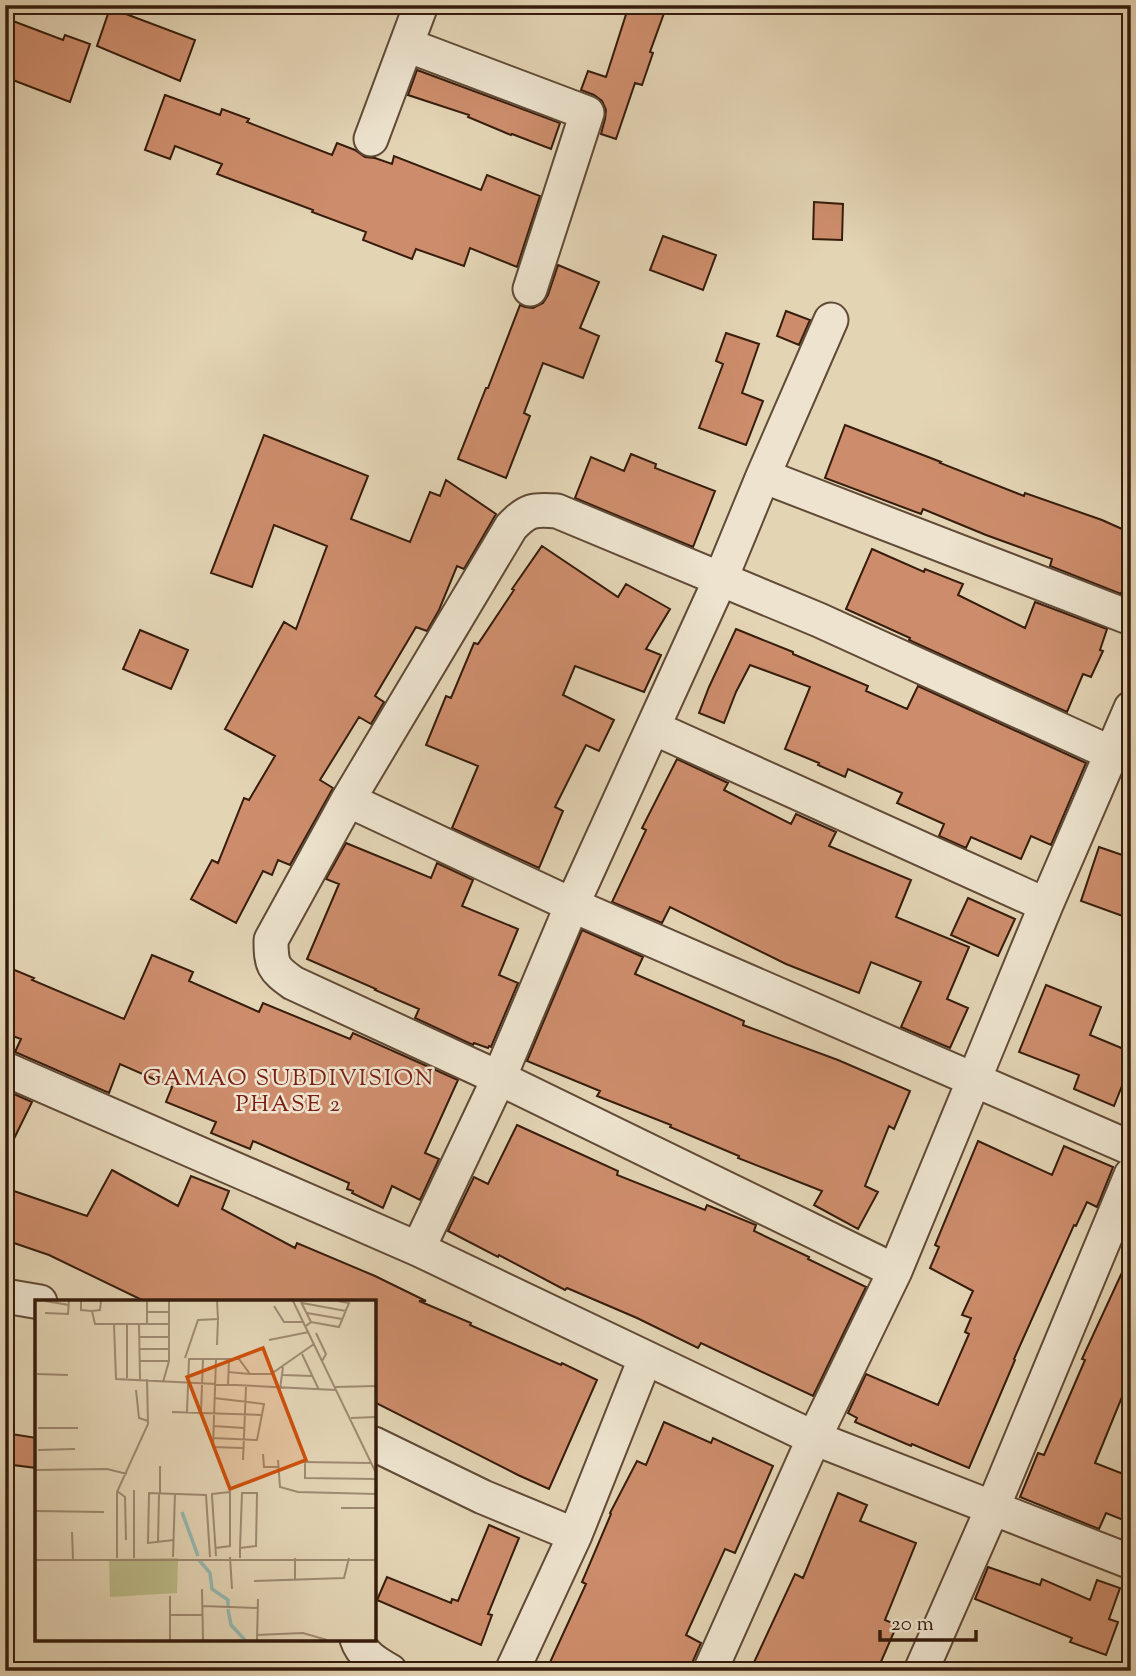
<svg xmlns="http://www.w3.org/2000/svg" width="1136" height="1676" font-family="'Sorts Mill Goudy',serif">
  <rect width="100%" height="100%" fill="#e3d4b4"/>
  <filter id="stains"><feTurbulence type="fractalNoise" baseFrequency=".00286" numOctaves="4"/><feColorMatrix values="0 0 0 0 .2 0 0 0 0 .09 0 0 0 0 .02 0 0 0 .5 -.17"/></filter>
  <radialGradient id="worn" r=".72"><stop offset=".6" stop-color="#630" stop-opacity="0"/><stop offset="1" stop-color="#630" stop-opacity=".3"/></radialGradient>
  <path fill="#cd8d6c" stroke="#361c0c" stroke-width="2" d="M 629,5 L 667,5 L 650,52 L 653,53 L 642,85 L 635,83 L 616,139 L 601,134 L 605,119 L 606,110 L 602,101 L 594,95 L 581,90 L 588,71 L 606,77 Z
    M 110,8 L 195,40 L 180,81 L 97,46 Z
    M 5,18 L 63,40 L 65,35 L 90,44 L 70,102 L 5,77 Z
    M 417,70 L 560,123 L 551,149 L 512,134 L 511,135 L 468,117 L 469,115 L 408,95 Z
    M 165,95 L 220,115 L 222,109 L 249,119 L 247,122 L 332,155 L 337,143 L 355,150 L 365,157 L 375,158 L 392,164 L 394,156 L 481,190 L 487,175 L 540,196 L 517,267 L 470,248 L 464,266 L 416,249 L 412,259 L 363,240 L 366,232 L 312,212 L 313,210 L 217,174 L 222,164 L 175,146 L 170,159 L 145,150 Z
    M 814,202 L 843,204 L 842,240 L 813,239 Z
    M 663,236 L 716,255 L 703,290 L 650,270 Z
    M 558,265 L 599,282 L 580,328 L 599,336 L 583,378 L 543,363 L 524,413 L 530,416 L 506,478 L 458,459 L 486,388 L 488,388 L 520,305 L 525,307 L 533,308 L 543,303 L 548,295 Z
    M 786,311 L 810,320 L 799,345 L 777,336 Z
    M 726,333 L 759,344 L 742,393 L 763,401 L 746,445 L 699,428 L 723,364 L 716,361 Z
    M 845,425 L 941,462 L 940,463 L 1024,496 L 1025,493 L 1102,520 L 1131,533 L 1131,589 L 1124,586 L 1121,594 L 1050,566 L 1052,559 L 986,535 L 923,509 L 921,514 L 825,478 Z
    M 264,435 L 368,476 L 351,519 L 410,542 L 430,492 L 440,496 L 446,480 L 496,514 L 464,569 L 457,566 L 439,610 L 427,631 L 416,627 L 375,696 L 384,702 L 371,724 L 359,717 L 320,780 L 333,788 L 290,865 L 278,860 L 272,875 L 263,871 L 236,923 L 191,899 L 212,860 L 218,863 L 244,798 L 249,800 L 275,756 L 225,729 L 284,622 L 296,629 L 327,546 L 274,525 L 252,587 L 211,573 Z
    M 631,454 L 656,464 L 655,468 L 715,491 L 693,547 L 575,498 L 591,457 L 624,471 Z
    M 542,546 L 618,597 L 626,584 L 670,609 L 646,649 L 661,655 L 644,692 L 575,666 L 563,695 L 614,720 L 599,751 L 586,745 L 555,807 L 563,811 L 539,868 L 452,828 L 478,766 L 426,745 L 446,696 L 451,698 L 474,643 L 478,644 L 514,590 L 512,589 Z
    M 872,549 L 924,572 L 925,569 L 963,584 L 958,595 L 1025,628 L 1035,602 L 1107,629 L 1100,650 L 1103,651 L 1091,677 L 1083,674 L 1067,712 L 909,640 L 910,638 L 846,609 Z
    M 736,629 L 793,652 L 793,654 L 868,686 L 866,691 L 907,709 L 918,686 L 1086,763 L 1051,845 L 1031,836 L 1021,859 L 971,837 L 966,848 L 939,836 L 944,824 L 897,803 L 902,793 L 848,769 L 845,777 L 818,765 L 819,763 L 785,749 L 810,687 L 750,665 L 736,692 L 724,723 L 699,713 L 709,687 Z
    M 140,630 L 188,650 L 171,689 L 123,669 Z
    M 677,759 L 728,783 L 724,790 L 791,824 L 796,814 L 836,832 L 829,846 L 911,880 L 896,917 L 969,947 L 947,999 L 968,1008 L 950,1048 L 901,1027 L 921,982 L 871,962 L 859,993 L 786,964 L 670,907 L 662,923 L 612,902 L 646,830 L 642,828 Z
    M 346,843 L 431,878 L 437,863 L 473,880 L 462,906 L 518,929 L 499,975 L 518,983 L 491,1047 L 489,1046 L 488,1048 L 474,1043 L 473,1045 L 415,1018 L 419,1009 L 375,990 L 376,989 L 307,959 L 339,884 L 326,879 Z
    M 1099,847 L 1131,858 L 1131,919 L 1081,901 Z
    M 968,898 L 1015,919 L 998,956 L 951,935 Z
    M 582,930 L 643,957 L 635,974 L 744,1021 L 743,1025 L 838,1060 L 910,1091 L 894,1129 L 889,1126 L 865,1186 L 878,1192 L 858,1229 L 814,1205 L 822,1191 L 738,1158 L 739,1156 L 670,1127 L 671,1125 L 597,1096 L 600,1091 L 527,1061 Z
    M 152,955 L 193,972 L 189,981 L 259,1012 L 263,1003 L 350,1039 L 353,1033 L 458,1080 L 425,1153 L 439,1159 L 420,1200 L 392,1186 L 383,1208 L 352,1193 L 353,1191 L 347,1189 L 349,1183 L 253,1141 L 250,1149 L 211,1133 L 216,1122 L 166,1102 L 172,1087 L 120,1064 L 109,1093 L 15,1052 L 21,1039 L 10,1035 L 5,1045 L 5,966 L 34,978 L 32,980 L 124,1019 Z
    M 1046,985 L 1101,1007 L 1090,1035 L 1131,1052 L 1131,1063 L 1114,1106 L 1074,1089 L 1079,1075 L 1019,1052 Z
    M 5,1090 L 32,1102 L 5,1157 Z
    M 517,1125 L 618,1171 L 617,1175 L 705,1210 L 707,1205 L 756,1225 L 754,1231 L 809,1257 L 808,1259 L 866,1287 L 813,1396 L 701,1343 L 698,1348 L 637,1318 L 567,1288 L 565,1290 L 499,1255 L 498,1257 L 448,1231 L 474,1177 L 488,1184 Z
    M 978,1141 L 1052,1175 L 1064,1146 L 1113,1167 L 1097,1207 L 1087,1202 L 1076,1226 L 1074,1225 L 1014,1359 L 1015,1360 L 969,1468 L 912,1444 L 911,1446 L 855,1422 L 857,1418 L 848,1413 L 866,1374 L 938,1405 L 969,1334 L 965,1332 L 971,1318 L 962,1315 L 973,1291 L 930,1268 L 939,1247 L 935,1245 Z
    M 112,1170 L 178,1206 L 191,1176 L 229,1191 L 222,1209 L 295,1248 L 297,1243 L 375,1276 L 426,1301 L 419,1301 L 471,1323 L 470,1325 L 561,1365 L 562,1363 L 597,1380 L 549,1489 L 518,1475 L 374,1402 L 374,1301 L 144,1301 L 49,1255 L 5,1240 L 5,1188 L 87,1216 Z
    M 1131,1253 L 1131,1375 L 1095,1463 L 1131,1477 L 1131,1523 L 1106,1513 L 1099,1529 L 1020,1497 L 1038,1453 L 1044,1455 L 1085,1360 L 1082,1359 Z
    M 664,1422 L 711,1443 L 713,1438 L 773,1466 L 735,1553 L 725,1549 L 686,1635 L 701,1643 L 692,1663 L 691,1671 L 546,1671 L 586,1584 L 582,1582 L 611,1514 L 610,1513 L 637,1461 L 646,1465 Z
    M 5,1433 L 37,1438 L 37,1468 L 5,1464 Z
    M 838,1493 L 867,1505 L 860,1521 L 916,1543 L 885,1620 L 897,1625 L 877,1671 L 750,1671 L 795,1574 L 803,1578 Z
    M 489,1525 L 519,1538 L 488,1614 L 492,1615 L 481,1645 L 377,1600 L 387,1577 L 451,1603 L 452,1599 L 458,1601 Z
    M 988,1567 L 1040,1585 L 1042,1579 L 1090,1600 L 1097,1580 L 1120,1588 L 1109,1619 L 1118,1622 L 1106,1655 L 1070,1642 L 1072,1638 L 975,1599 Z"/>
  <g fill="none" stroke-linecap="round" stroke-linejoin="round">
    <defs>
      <path id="minor" d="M 407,45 L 587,113 L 530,289
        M 371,139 L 421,5
        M 763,476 L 1131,618
        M 654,728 L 1046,905
        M 348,800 L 572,905 L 1131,1148
        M 5,1069 L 418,1249 L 814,1438 L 1131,1562
        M 418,1249 L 499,1078 L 572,905 L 721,578 L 763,476 L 831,320
        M 895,1271 L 499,1078 L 293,983 C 273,969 271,965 271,940 L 348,800 L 511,527 C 527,510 533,509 557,511 L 819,620 L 1111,753
        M 5,1296 L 40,1302
        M 374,1444 L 483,1497 L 575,1535
        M 357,1639 C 362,1655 376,1663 390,1671
        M 512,1671 L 575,1535 L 645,1359
        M 710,1671 L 814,1438 L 895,1271 L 1046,905 L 1131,708
        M 921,1671 L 993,1507 L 1131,1175"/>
    </defs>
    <use href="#minor" stroke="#614a36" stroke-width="37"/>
    <use href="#minor" stroke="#ede3ce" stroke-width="33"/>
  </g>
  <g text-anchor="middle" stroke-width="5" stroke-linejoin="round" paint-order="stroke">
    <g font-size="23" letter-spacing="2" fill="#7a1f14" stroke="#ede3ce">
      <text x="289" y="1085">GAMAO SUBDIVISION<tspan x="289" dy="26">PHASE 2</tspan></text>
    </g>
  </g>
  <g transform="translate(35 1300)">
    <rect width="341" height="341" fill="#e3d4b4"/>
    <path d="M 143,258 L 142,293 L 75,297 L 74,259 Z" fill="#bb8"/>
    <path fill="none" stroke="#95b8b1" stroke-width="3.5" d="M 147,212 L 163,256M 164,260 L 175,273 L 177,289 L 193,300 L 193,306M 193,309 L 196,325 L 210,340"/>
    <path fill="none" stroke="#9e8a71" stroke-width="2" d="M 10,1 L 34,5M 46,1 L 46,10 L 57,11 L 65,10 L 66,1M 112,1 L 112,24M 258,1 L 341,173M 266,2 L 276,22M 267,3 L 311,11M 239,6 L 249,22 L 269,22M 57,11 L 60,24 L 134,24M 112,12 L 134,12M 10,13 L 33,14 L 34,1M 272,13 L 307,19M 92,24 L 92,78M 104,24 L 105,79M 79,25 L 81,79 L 301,90M 271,26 L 276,22 L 304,27 L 314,3 L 303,1M 281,33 L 291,54 L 287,61M 105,37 L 135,37M 234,40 L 274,32M 0,41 L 0,179M 182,45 L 183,19M 105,49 L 135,49M 267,54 L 284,90M 150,58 L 163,20 L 183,19 L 182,1M 181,59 L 178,147 L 208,148M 105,61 L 134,61M 193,72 L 215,74M 2,74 L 33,75M 248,75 L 277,76M 128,82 L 134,61 L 134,1M 193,86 L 194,59M 300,87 L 341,86M 245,89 L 248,67M 101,90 L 104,118 L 113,121M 137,112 L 227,115M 152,112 L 154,59 L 204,59 L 215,74 L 236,74 L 279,44M 166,112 L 168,59M 316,118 L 341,117M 178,126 L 209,128M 3,128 L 43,128M 178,138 L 222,140 L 229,104 L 179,98M 3,150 L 40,149M 228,154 L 229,167 L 243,167M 208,160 L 211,87M 243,160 L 245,187 L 263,192 L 341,194M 268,162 L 336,163M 270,162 L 270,178 L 341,179M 125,166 L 125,193M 1,170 L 72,169 L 92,174M 82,191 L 90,197 L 91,240M 306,208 L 341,208M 0,211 L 69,212M 37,232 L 38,259M 139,240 L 113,243 L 114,193 L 171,195 L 175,257M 123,242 L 124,193M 180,248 L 195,246 L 195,192 L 177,194 L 177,196 L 181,256M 138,257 L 140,193M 195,257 L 197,289M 82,258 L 82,192 L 113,124 L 112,79M 99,258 L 99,190M 205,258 L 205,248 L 207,193 L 222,193 L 221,246 L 205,248M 260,258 L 260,280M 0,260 L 341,260M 219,281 L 309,278 L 314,258M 167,289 L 168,340M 135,296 L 135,340M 168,306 L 223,308M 135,315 L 168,315M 221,335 L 268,333 L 292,340M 222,340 L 223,299"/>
    <path fill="#cd500c" fill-opacity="0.15" stroke="#cd500c" stroke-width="3.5" d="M 228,48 L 271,160 L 195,189 L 152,77 Z"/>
    <rect width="341" height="341" fill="none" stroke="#361c0c" stroke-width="3.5"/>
  </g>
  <rect width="1136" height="1676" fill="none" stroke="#e3d4b4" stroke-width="28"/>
  <rect x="7" y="7" width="1122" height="1662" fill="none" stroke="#361c0c" stroke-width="3.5"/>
  <rect x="14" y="14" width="1108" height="1648" fill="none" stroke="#361c0c" stroke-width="2"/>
  <path d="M880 1630v10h96v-10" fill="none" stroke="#361c0c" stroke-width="3.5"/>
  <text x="891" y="1630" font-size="21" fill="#361c0c" stroke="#ede3ce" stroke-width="5" paint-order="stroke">20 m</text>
  <rect width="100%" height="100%" filter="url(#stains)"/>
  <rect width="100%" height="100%" fill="url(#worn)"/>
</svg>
